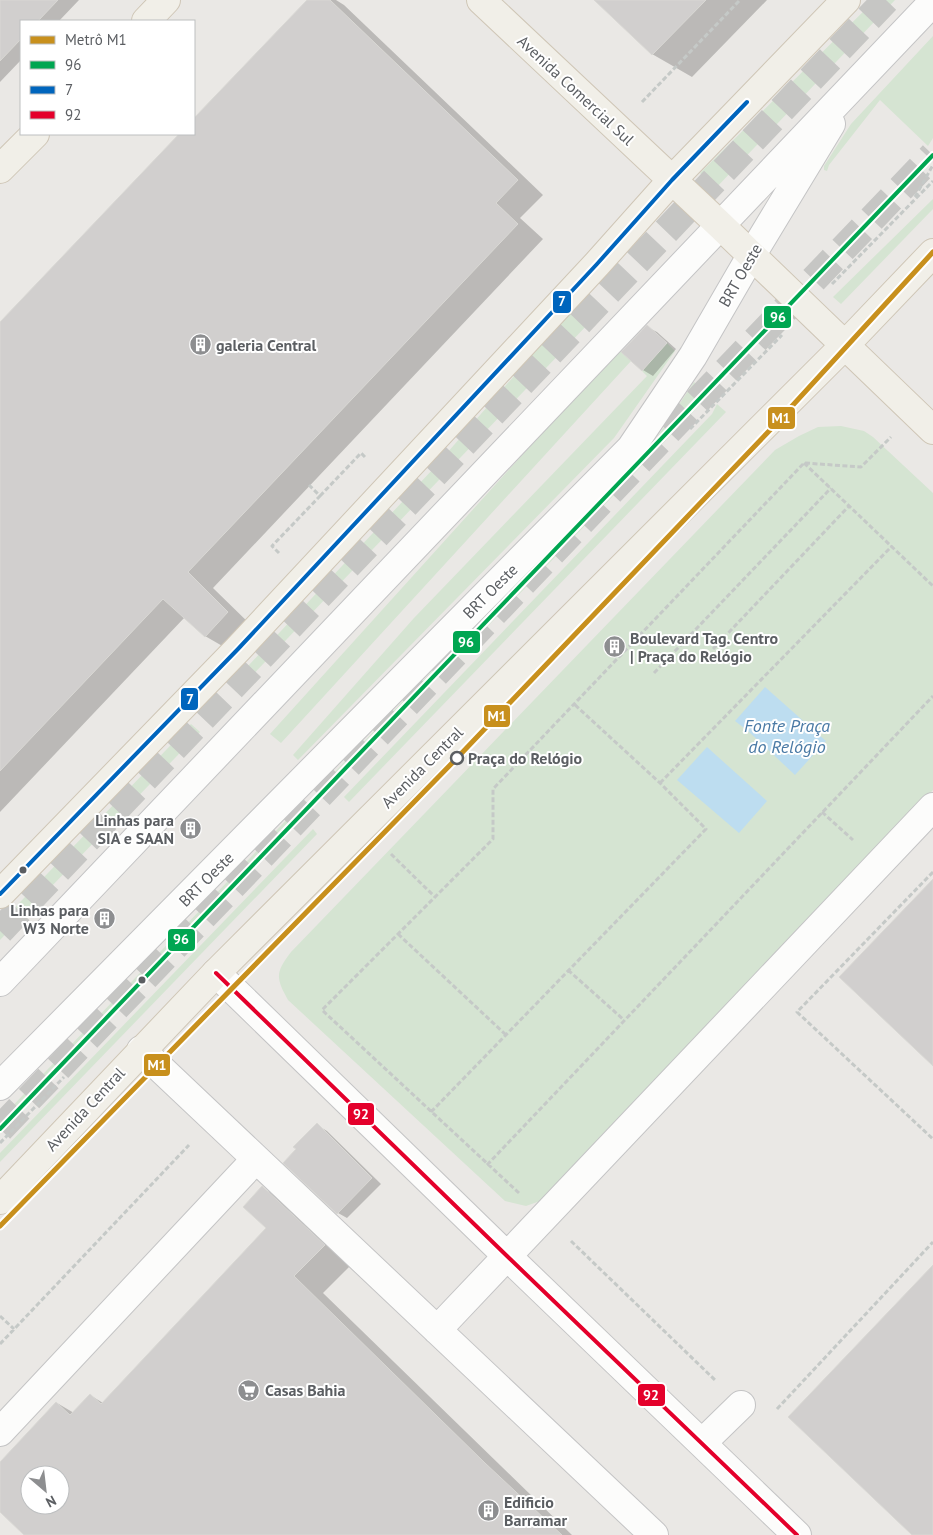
<svg xmlns="http://www.w3.org/2000/svg" width="933" height="1535" font-family="'PT Sans',sans-serif">
  <rect width="100%" height="100%" fill="#eae8e5"/>
  <path fill="#d5e4d2" d="M 875,0 L 895,0 L 715,189 L 700,173 Z
    M 933,36 L 933,138 L 928,146 L 880,100 L 829,165 L 827,171 L 824,170 L 824,166 L 851,124 Z
    M 933,199 L 933,209 L 841,304 L 833,297 Z
    M 574,307 L 590,322 L 241,687 L 234,681 L 434,468 Z
    M 667,343 L 675,351 L 614,438 L 298,760 L 293,755 L 414,618 L 647,376 L 642,371 Z
    M 618,349 L 631,361 L 281,743 L 270,734 Z
    M 694,382 L 708,396 L 537,576 L 335,782 L 329,778 L 656,439 Z
    M 717,404 L 726,412 L 349,802 L 344,797 L 712,414 Z
    M 841,426 L 864,431 L 873,437 L 933,493 L 933,790 L 540,1201 L 526,1206 L 505,1201 L 288,1000 C 275,977 276,972 291,952 L 775,450 L 799,436 L 818,427 Z
    M 191,724 L 200,732 L 0,940 L 0,923 Z
    M 296,810 L 302,816 L 13,1117 L 2,1117 Z
    M 313,829 L 317,834 L 0,1162 L 0,1153 Z"/>
  <path fill="#bdddf0" d="M 765,687 L 826,741 L 795,775 L 748,731 L 735,721 Z
    M 707,747 L 767,801 L 739,833 L 677,780 Z"/>
  <path fill="#0003" fill-rule="evenodd" d="M 0,0 L 79,0 L 59,21 L 21,21 L 21,60 L 0,82 Z
    M 309,0 L 336,0 L 344,5 L 543,195 L 520,218 L 543,239 L 213,588 L 253,627 L 231,651 L 205,636 L 185,617 L 0,812 L 0,324 L 181,134 L 194,134 L 194,121 Z
    M 596,0 L 767,0 L 692,77 L 652,54 Z
    M 647,327 L 657,332 L 676,349 L 653,376 L 643,370 L 623,352 Z
    M 317,1125 L 327,1131 L 381,1184 L 347,1218 L 338,1213 L 297,1149 Z
    M 262,1188 L 292,1205 L 353,1263 L 323,1293 L 572,1535 L 26,1535 L 0,1510 L 0,1464 L 57,1403 L 74,1413 L 90,1395 L 103,1403 L 268,1228 ZM 30,1475 L 60,1475 L 60,1505 L 30,1505 Z"/>
  <path fill="#d1cfce" stroke="#d9d8d4" fill-rule="evenodd" d="M 0,0 L 58,0 L 38,21 L 21,21 L 21,39 L 0,61 Z
    M 307,0 L 330,0 L 518,180 L 496,203 L 518,224 L 188,572 L 228,612 L 205,637 L 163,599 L 0,771 L 0,322 L 179,134 L 194,134 L 194,118 Z
    M 594,0 L 706,0 L 652,55 Z
    M 647,325 L 667,343 L 642,371 L 621,352 Z
    M 933,879 L 933,1066 L 839,977 Z
    M 317,1123 L 372,1178 L 337,1214 L 283,1163 L 296,1149 L 293,1147 Z
    M 262,1186 L 325,1245 L 294,1276 L 485,1463 L 562,1535 L 24,1535 L 0,1512 L 0,1462 L 56,1402 L 70,1415 L 90,1394 L 101,1404 L 266,1228 L 243,1207 ZM 30,1475 L 60,1475 L 60,1505 L 30,1505 Z
    M 933,1265 L 933,1535 L 912,1535 L 788,1417 Z"/>
  <g fill="none" stroke-linecap="round" stroke-linejoin="round">
    <path stroke="#c6c6c4" stroke-width="28" stroke-dasharray="28 14" stroke-linecap="butt" d="M 0,931 L 886,0
      M 0,1129 L 933,155"/>
    <defs>
      <path id="minor" d="M 216,973 L 507,1256 L 797,1535
        M 0,982 L 933,2
        M 141,1050 L 654,1535
        M 0,1086 L 631,448 L 693,356 L 751,256 L 831,124
        M 437,1330 L 933,807
        M 0,1432 L 256,1159
        M 702,1443 L 741,1405"/>
      <path id="major" d="M 481,0 L 720,225 L 933,430
        M 146,21 L 166,0
        M 0,169 L 35,134
        M 0,894 L 238,649 L 597,264 L 672,180 L 846,0
        M 0,1200 L 216,973 L 845,345 L 933,253"/>
    </defs>
    <use href="#minor" stroke="#c4c4c5" stroke-width="30"/>
    <use href="#major" stroke="#cfc6b6" stroke-width="30"/>
    <path stroke="#c5c9c7" stroke-width="3" stroke-dasharray="5 2.5" stroke-linecap="butt" d="M 642,102 L 740,0
      M 915,197 L 933,165
      M 832,284 L 933,181
      M 690,429 L 782,335
      M 804,463 L 933,586
      M 805,463 L 861,467 L 891,437
      M 320,496 L 361,453 L 366,458
      M 279,553 L 272,546 L 320,496 L 309,485
      M 713,649 L 849,506
      M 654,673 L 831,488
      M 660,783 L 892,546
      M 822,812 L 853,840
      M 391,854 L 435,897
      M 933,872 L 797,1012 L 933,1139
      M 398,934 L 505,1034
      M 568,970 L 624,1020
      M 431,1112 L 706,829 L 660,783 L 574,704
      M 0,1143 L 64,1077
      M 487,1165 L 933,696
      M 519,1193 L 322,1010 L 493,839 L 493,789 L 804,463
      M 571,1241 L 716,1381
      M 0,1316 L 14,1329
      M 0,1344 L 189,1145
      M 777,1409 L 933,1242"/>
    <use href="#minor" stroke="#fcfcfb" stroke-width="28"/>
    <use href="#major" stroke="#f1efe8" stroke-width="28"/>
    <defs>
      <path id="bus-1" d="M 0,1129 L 933,155"/>
      <path id="bus-2" d="M 0,894 L 238,649 L 597,264 L 672,180 L 747,102"/>
      <path id="bus-3" d="M 216,973 L 507,1256 L 797,1535"/>
    </defs>
    <use href="#bus-1" stroke="#fff" stroke-width="8"/>
    <use href="#bus-2" stroke="#fff" stroke-width="8"/>
    <use href="#bus-3" stroke="#fff" stroke-width="8"/>
    <use href="#bus-1" stroke="#00a651" stroke-width="4"/>
    <use href="#bus-2" stroke="#0065bd" stroke-width="4"/>
    <use href="#bus-3" stroke="#e4002b" stroke-width="4"/>
    <defs>
      <path id="metro-1" d="M 0,1226 L 457,758 L 771,429 L 933,252"/>
    </defs>
    <use href="#metro-1" stroke="#fff" stroke-width="9"/>
    <use href="#metro-1" stroke="#c8901d" stroke-width="5"/>
  </g>
  <defs>
    <symbol id="building-disc" viewBox="-11 -11 22 22"><circle r="9.5" fill="#8d8e90" stroke="#fff"/><path d="M-4-6H4V6H1V3H-1V6H-4ZM-2.5-4.3h1.7v1.8h-1.7ZM.8-4.3h1.7v1.8H.8ZM-2.5-1h1.7V.8h-1.7ZM.8-1h1.7V.8H.8Z" fill="#fff"/></symbol>
    <symbol id="supermarket-disc" viewBox="-11 -11 22 22"><circle r="9.5" fill="#8d8e90" stroke="#fff"/><path d="M-6-5.5h2.5l.6 2H6L4.5 2H-2.5L-4.4-4H-6ZM-1.5 3.2a1.3 1.3 0 1 0 .1 0ZM3 3.2a1.3 1.3 0 1 0 .1 0Z" fill="#fff"/></symbol>
  </defs>
  <g fill-rule="evenodd">
    <use href="#building-disc" x="188" y="332" width="25" height="25"/>
    <use href="#building-disc" x="602" y="634" width="25" height="25"/>
    <use href="#building-disc" x="178" y="816" width="25" height="25"/>
    <use href="#building-disc" x="92" y="906" width="25" height="25"/>
    <use href="#supermarket-disc" x="236" y="1378" width="25" height="25"/>
    <use href="#building-disc" x="476" y="1498" width="25" height="25"/>
  </g>
  <circle fill="#fff" stroke="#5b5e62" stroke-width="2.5" cx="457" cy="758" r="6"/>
  <g fill="#5b5e62" stroke="#fff" stroke-width="2">
    <circle cx="23" cy="870" r="4.5"/>
    <circle cx="142" cy="980" r="4.5"/>
  </g>
  <g text-anchor="middle" stroke-width="4" stroke-linejoin="round" paint-order="stroke">
    <g font-size="16" fill="#5b5e62" stroke="#fff">
      <text transform="translate(576 90) rotate(43)" y="6">Avenida Comercial Sul</text>
      <text transform="translate(740 275) rotate(-60)" y="6">BRT Oeste</text>
      <text transform="translate(490 591) rotate(-45)" y="6">BRT Oeste</text>
      <text transform="translate(422 767) rotate(-45)" y="6">Avenida Central</text>
      <text transform="translate(206 879) rotate(-45)" y="6">BRT Oeste</text>
      <text transform="translate(85 1109) rotate(-47)" y="6">Avenida Central</text>
    </g>
    <g font-size="16" font-weight="bold" fill="#5b5e62" stroke="#fff" text-anchor="start">
      <text x="216" y="351">galeria Central</text>
      <text x="630" y="644">Boulevard Tag. Centro<tspan x="630" dy="18">| Praça do Relógio</tspan></text>
      <text x="174" y="826" text-anchor="end">Linhas para<tspan x="174" dy="18">SIA e SAAN</tspan></text>
      <text x="89" y="916" text-anchor="end">Linhas para<tspan x="89" dy="18">W3 Norte</tspan></text>
      <text x="265" y="1396">Casas Bahia</text>
      <text x="504" y="1508">Edificio<tspan x="504" dy="18">Barramar</tspan></text>
    </g>
    <g font-size="16" font-weight="bold" fill="#5b5e62" stroke="#fff" text-anchor="start">
      <text x="468" y="764">Praça do Relógio</text>
    </g>
    <g font-size="18" font-style="italic" fill="#4a7aa5" stroke="#fff">
      <text x="787" y="732">Fonte Praça<tspan x="787" dy="21">do Relógio</tspan></text>
    </g>
  </g>
  <g stroke="#fff" stroke-width="2">
    <rect x="552" y="290" width="20" height="24" rx="5" fill="#0065bd"/>
    <rect x="763" y="305" width="29" height="24" rx="5" fill="#00a651"/>
    <rect x="767" y="406" width="29" height="24" rx="5" fill="#c8901d"/>
    <rect x="452" y="630" width="29" height="24" rx="5" fill="#00a651"/>
    <rect x="180" y="687" width="19" height="24" rx="5" fill="#0065bd"/>
    <rect x="483" y="704" width="28" height="24" rx="5" fill="#c8901d"/>
    <rect x="167" y="928" width="29" height="24" rx="5" fill="#00a651"/>
    <rect x="143" y="1053" width="28" height="24" rx="5" fill="#c8901d"/>
    <rect x="347" y="1102" width="28" height="24" rx="5" fill="#e4002b"/>
    <rect x="637" y="1383" width="29" height="24" rx="5" fill="#e4002b"/>
  </g>
  <g font-size="14" text-anchor="middle" font-weight="bold" fill="#fff">
    <text x="562" y="306">7</text>
    <text x="778" y="322">96</text>
    <text x="781" y="423">M1</text>
    <text x="466" y="647">96</text>
    <text x="190" y="704">7</text>
    <text x="497" y="721">M1</text>
    <text x="181" y="944">96</text>
    <text x="157" y="1070">M1</text>
    <text x="361" y="1119">92</text>
    <text x="651" y="1400">92</text>
  </g>
  <rect x="20" y="20" width="175" height="115" fill="#ffffff" stroke="#bdbfc0"/>
  <rect x="30" y="36" width="25" height="8" fill="#c8901d" stroke="#bdbfc0"/>
  <text x="65" y="45" font-size="15" fill="#5b5e62">Metrô M1</text>
  <rect x="30" y="61" width="25" height="8" fill="#00a651" stroke="#bdbfc0"/>
  <text x="65" y="70" font-size="15" fill="#5b5e62">96</text>
  <rect x="30" y="86" width="25" height="8" fill="#0065bd" stroke="#bdbfc0"/>
  <text x="65" y="95" font-size="15" fill="#5b5e62">7</text>
  <rect x="30" y="111" width="25" height="8" fill="#e4002b" stroke="#bdbfc0"/>
  <text x="65" y="120" font-size="15" fill="#5b5e62">92</text>
  <g transform="translate(45 1490) rotate(152)"><circle r="24" fill="#ffffff" stroke="#bdbfc0"/>
  <path d="M0-4L9 19L0 12L-9 19Z" fill="#8d8e90"/>
  <text y="-8" font-size="14" font-weight="bold" text-anchor="middle" fill="#5b5e62">N</text>
  </g>
</svg>
